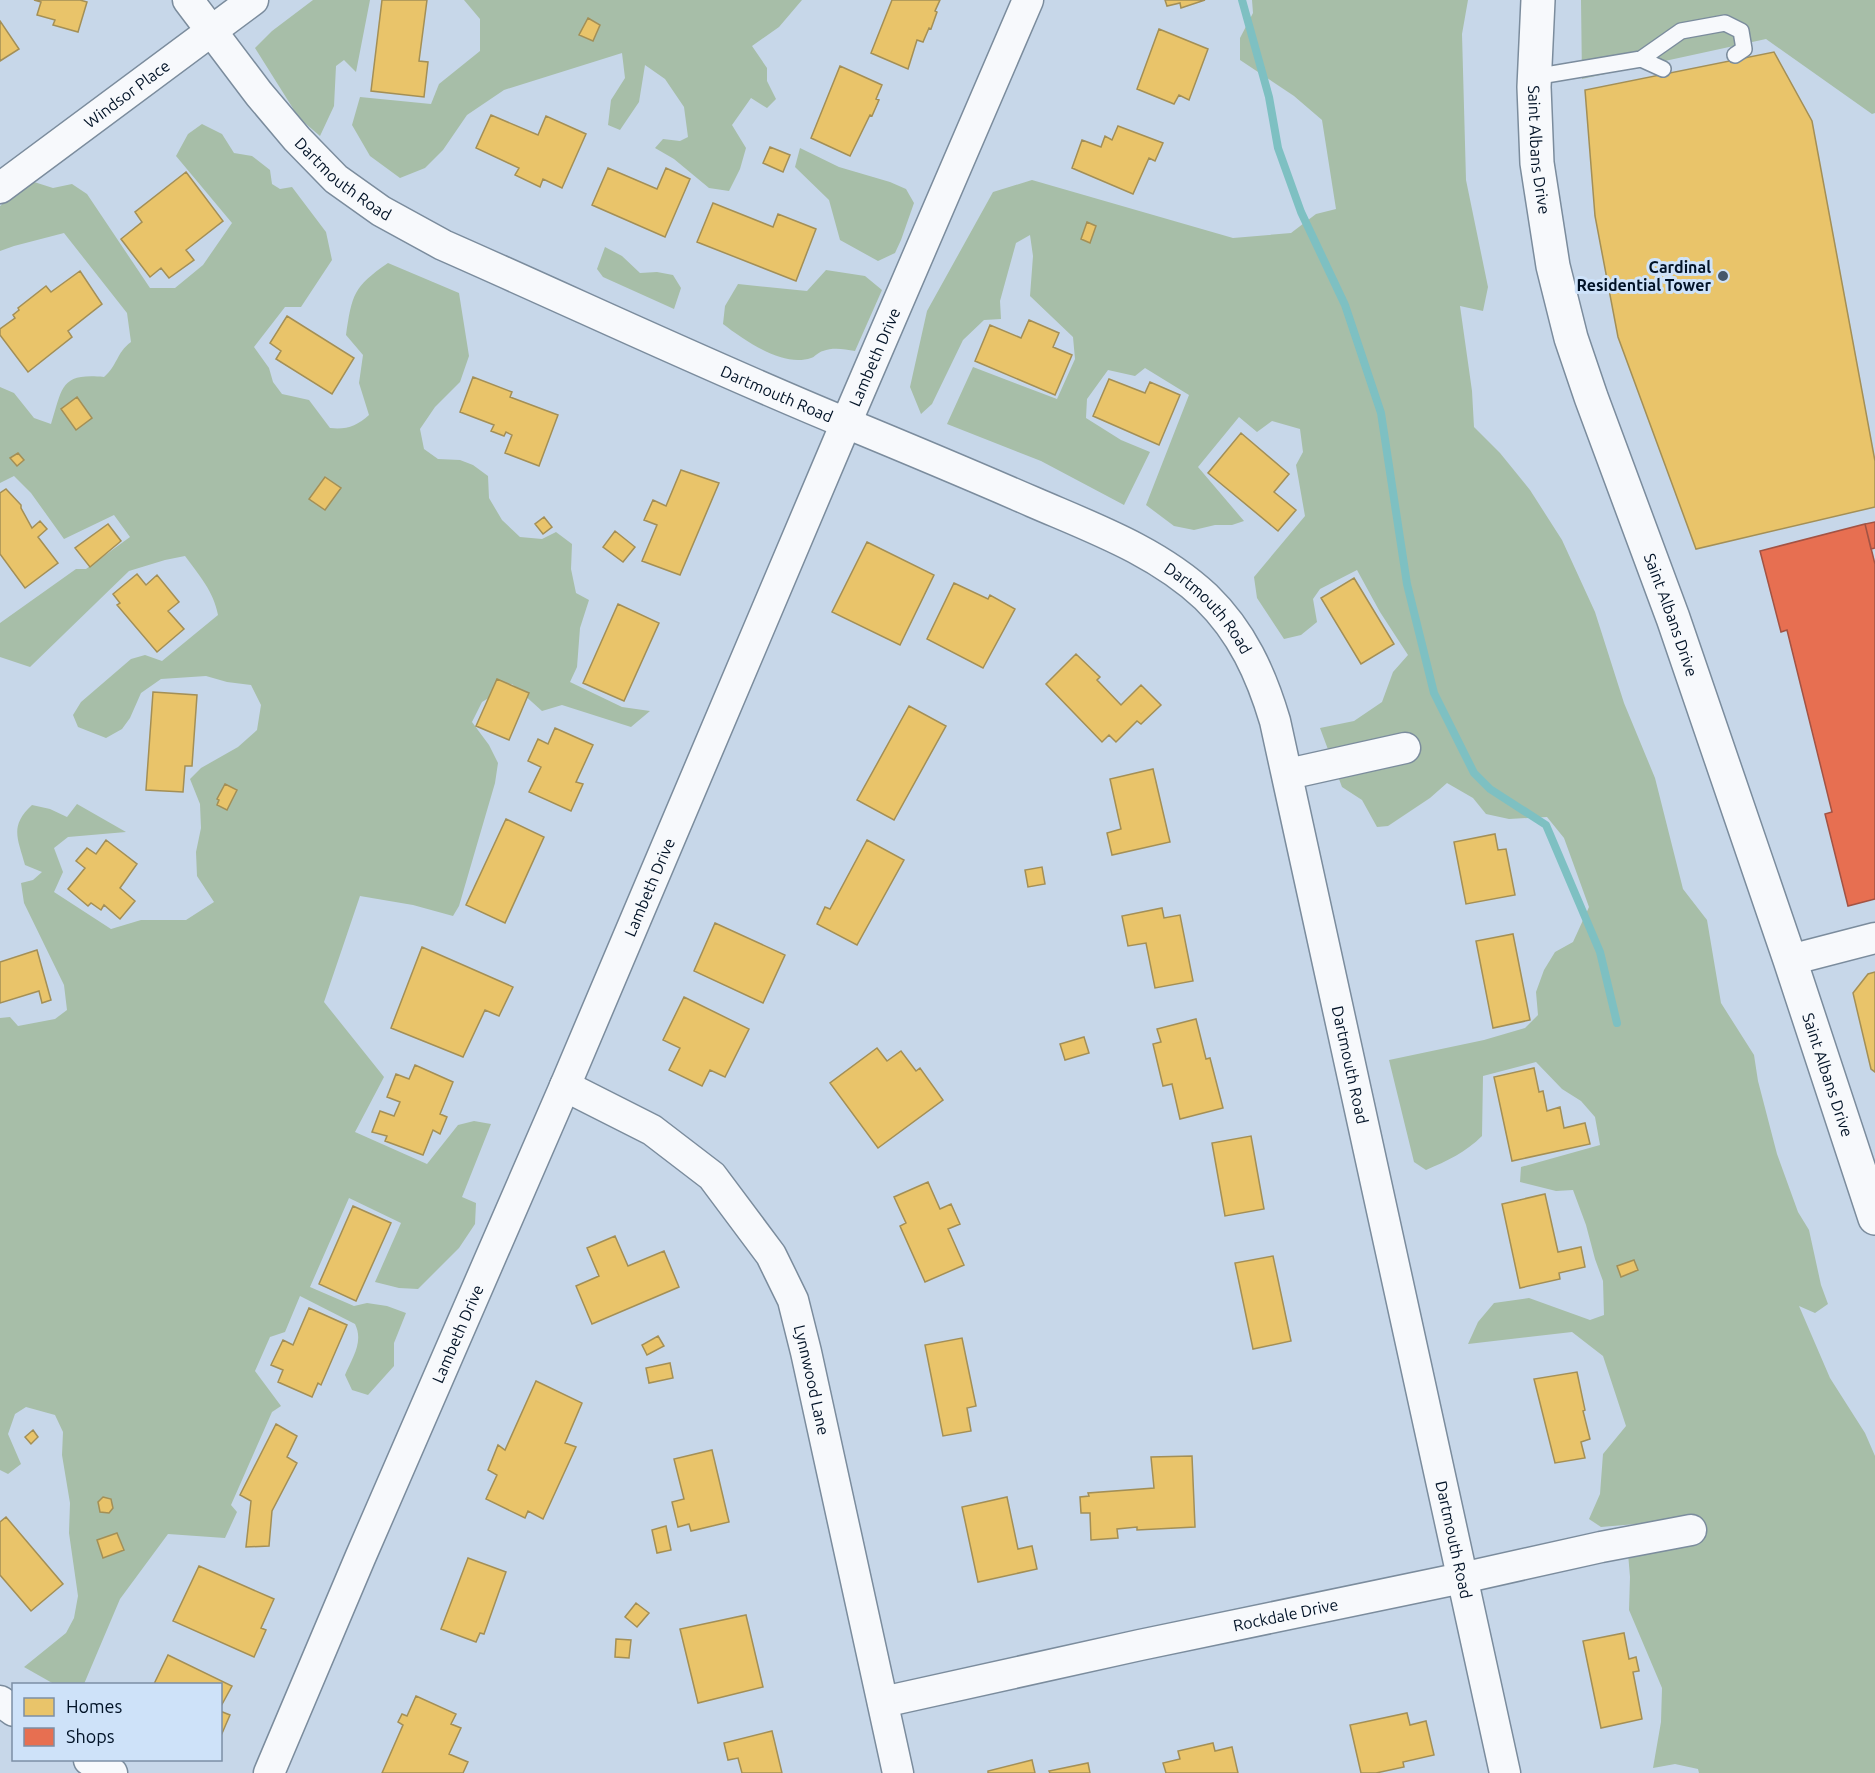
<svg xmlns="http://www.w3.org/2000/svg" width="1875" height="1773" font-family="Ubuntu,sans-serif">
  <rect width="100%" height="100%" fill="#c7d7e9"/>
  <path fill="#a7bea8" d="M 313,0 L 370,0 L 356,72 L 344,60 L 336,66 L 334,106 L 320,136 L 299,118 L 255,48 L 272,31 Z
    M 464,0 L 802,0 L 779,27 L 752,46 L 767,68 L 767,81 L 776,99 L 767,108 L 751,98 L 732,125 L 746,148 L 740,169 L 729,191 L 709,188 L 674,159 L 655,148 L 663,139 L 680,141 L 688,137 L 684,107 L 665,79 L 645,65 L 639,102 L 620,130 L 608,125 L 611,100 L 625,78 L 622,53 L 504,90 L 467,115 L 443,150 L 425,168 L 400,178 L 370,156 L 352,125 L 360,97 L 431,104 L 439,84 L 480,51 L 480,19 Z
    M 1252,0 L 1468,0 L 1462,34 L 1466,180 L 1488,287 L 1483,311 L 1460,306 L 1472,391 L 1474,427 L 1500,453 L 1530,490 L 1562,540 L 1595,612 L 1624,703 L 1655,778 L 1683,889 L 1707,920 L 1721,1003 L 1754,1055 L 1758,1081 L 1777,1154 L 1798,1212 L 1809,1230 L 1821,1285 L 1828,1304 L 1815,1313 L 1799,1306 L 1830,1378 L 1865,1433 L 1875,1456 L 1875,1773 L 1699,1773 L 1698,1769 L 1675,1764 L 1653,1768 L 1661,1722 L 1662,1688 L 1629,1610 L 1630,1577 L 1628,1553 L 1694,1519 L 1601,1527 L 1589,1519 L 1600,1494 L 1603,1454 L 1626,1426 L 1603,1356 L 1572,1332 L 1468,1344 L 1478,1322 L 1494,1303 L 1529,1298 L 1590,1320 L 1604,1315 L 1603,1281 L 1595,1259 L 1586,1225 L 1573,1190 L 1556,1191 L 1520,1182 L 1521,1167 L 1600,1145 L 1595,1117 L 1581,1101 L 1562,1089 L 1536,1062 L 1483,1076 L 1482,1136 C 1466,1152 1447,1161 1426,1170 L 1414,1162 L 1389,1060 L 1484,1040 L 1525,1028 L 1538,1015 L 1536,992 L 1544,970 L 1555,952 L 1573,942 L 1589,907 L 1564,838 L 1547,817 L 1509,819 L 1486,814 L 1473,798 L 1447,783 L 1430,798 L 1388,826 L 1377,827 L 1362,800 L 1342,787 L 1320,728 L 1354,721 L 1382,702 L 1393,672 L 1408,655 L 1380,612 L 1357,570 L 1320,589 L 1313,599 L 1317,622 L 1301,635 L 1284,639 L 1257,598 L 1254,577 L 1305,516 L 1296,465 L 1303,452 L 1300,429 L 1272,421 L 1257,432 L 1239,417 L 1198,467 L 1244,521 L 1232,525 L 1215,525 L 1194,530 L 1174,526 L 1146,505 L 1189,395 L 1145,368 L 1135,376 L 1108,370 L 1087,399 L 1086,418 L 1121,440 L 1150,452 L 1124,505 L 1041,461 L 947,424 L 973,367 L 1057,399 L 1075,359 L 1073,337 L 1030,296 L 1033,256 L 1030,235 L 1016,243 L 1000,301 L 1001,319 L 984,320 L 963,340 L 932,404 L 921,414 L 910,387 L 927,311 L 993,192 L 1032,180 L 1233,238 L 1291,233 L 1316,214 L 1336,209 L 1322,120 L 1294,96 L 1240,60 L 1240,38 L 1253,13 Z
    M 1581,0 L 1875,0 L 1875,113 L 1872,114 L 1766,39 L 1582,79 Z
    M 202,124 L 222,134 L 234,153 L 252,156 L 270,170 L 272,184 L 280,189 L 292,187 L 326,232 L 332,260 L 301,307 L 285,307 L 254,347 L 269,368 L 273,382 L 282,394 L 309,400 L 330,428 C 346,430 357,426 369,415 L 359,383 L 363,355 L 346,335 C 352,295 353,287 388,263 L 459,293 L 469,356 L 460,382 L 435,407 L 420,429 L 424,449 L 438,459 L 460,460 L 473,465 L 488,476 L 489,498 L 502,520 L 520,537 L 542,539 L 556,532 L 572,544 L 571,569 L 576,593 L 589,600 L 580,628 L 577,667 L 570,682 L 622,707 L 650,711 L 631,727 L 562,705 L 542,711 L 512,684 L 482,702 L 472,722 L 489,745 L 498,763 L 495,783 L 459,906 L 453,916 L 413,905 L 360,896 L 324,1002 L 384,1077 L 355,1132 L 427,1164 L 458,1125 L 474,1121 L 491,1124 L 462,1197 L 476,1203 L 475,1224 L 459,1248 L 418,1289 L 399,1288 L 375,1282 L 401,1223 L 349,1198 L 310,1287 L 354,1306 L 367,1303 L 387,1306 L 406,1313 L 394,1343 L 394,1366 L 368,1395 L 352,1390 L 345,1375 C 352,1358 364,1342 355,1324 L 300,1296 L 285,1332 L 270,1337 L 255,1371 L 281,1406 L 272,1412 L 231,1505 L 237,1512 L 225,1538 L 168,1534 L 120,1599 L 84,1684 L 54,1684 L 24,1667 L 66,1633 L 74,1618 L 78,1596 L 69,1533 L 70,1503 L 62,1455 L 63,1432 L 55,1415 L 26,1407 L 15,1414 L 8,1434 L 21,1464 L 8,1474 L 0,1470 L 0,1018 L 10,1017 L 18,1026 L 55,1019 L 67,1010 L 64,985 L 24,903 L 21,883 L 33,880 L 42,872 L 25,865 C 18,839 9,826 32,805 L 50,809 L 67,817 L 77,804 L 126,832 L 68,837 L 54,848 L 63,872 L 54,892 L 111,929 L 141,920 L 186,920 L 214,902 L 197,876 L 196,852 L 201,828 L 200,804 L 190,779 L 201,768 L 238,747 L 257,730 L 261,705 L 251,685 L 227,682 L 206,676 L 161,679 L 141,693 L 130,718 L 122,729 L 106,738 L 78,727 L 73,715 L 81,702 L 131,659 L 145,655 L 162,661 L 218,615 C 214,592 199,575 185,556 L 165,560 L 129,571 L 30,667 L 0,657 L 0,623 L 76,569 L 86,569 L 130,537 L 114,515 L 64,539 L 31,493 L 14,476 L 0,483 L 0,387 L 14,393 L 34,418 L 51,424 C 63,387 60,373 104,377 C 118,365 116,353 131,342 L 127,313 L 64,233 L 14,246 L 0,251 L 0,206 L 31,181 L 53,188 L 72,184 L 87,194 L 150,288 L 175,288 L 203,265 L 232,223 L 176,156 L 188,134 Z
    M 800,148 L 839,167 L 890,182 L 906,189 L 914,203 L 901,240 L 895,253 L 878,261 L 840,240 L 829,200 L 795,167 Z
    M 605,247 L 622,256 L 640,273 L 657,272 L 673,275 L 681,288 L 674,309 L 603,277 L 597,269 Z
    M 826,270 L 865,276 L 882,290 L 855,351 C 844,349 833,347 823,351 C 818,352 815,357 811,358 C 783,368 744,340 723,324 L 725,306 L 738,284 L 807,291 Z"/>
  <path fill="#e9c46a" stroke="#a38f56" stroke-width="1.5" d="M 34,0 L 80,0 L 87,2 L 78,32 L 53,25 L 55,20 L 37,15 L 41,2 Z
    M 382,0 L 427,0 L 419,61 L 428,62 L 424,97 L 371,91 Z
    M 892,0 L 940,0 L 935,11 L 937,12 L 931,29 L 929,28 L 923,42 L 917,40 L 908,69 L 871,53 Z
    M 1165,0 L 1205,0 L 1181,8 L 1180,3 L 1167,6 Z
    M 588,18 L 600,25 L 593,41 L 579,35 Z
    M 0,21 L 19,49 L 0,61 Z
    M 1159,29 L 1208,49 L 1189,100 L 1179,95 L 1174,104 L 1137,89 Z
    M 1774,52 L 1812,121 L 1875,461 L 1875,507 L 1696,549 L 1618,337 L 1595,216 L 1585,90 Z
    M 840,66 L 882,85 L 876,99 L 879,100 L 872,116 L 870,115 L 850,156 L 811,138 Z
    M 491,115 L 538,135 L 546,116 L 586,134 L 562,188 L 543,179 L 540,187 L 515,175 L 519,168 L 476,148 Z
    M 1118,126 L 1163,143 L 1155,161 L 1149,158 L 1133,194 L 1072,168 L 1082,140 L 1101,147 L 1105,136 L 1112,140 Z
    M 770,147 L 790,155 L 783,172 L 763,163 Z
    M 608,168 L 657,189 L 666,168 L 690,179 L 665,237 L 592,205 Z
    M 186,172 L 223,221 L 186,250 L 194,260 L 169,278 L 161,268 L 150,277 L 121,239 L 142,222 L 135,212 Z
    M 713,203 L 773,227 L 778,214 L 816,229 L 796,281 L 697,242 Z
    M 1087,222 L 1096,226 L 1090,243 L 1081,239 Z
    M 80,271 L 102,304 L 68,331 L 72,337 L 28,372 L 0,335 L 0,329 L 15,318 L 13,315 L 19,310 L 18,308 L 46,286 L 51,292 Z
    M 287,316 L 354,358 L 332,394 L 276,359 L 281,351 L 270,343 Z
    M 1029,320 L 1059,333 L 1053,347 L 1072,355 L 1055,395 L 975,361 L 990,325 L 1021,338 Z
    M 473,377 L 512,392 L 510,397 L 558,415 L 539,466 L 505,453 L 512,435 L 506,432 L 504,436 L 491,431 L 494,425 L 460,412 Z
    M 1109,379 L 1145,393 L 1150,382 L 1180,395 L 1159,445 L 1093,416 Z
    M 77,397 L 92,418 L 76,430 L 61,409 Z
    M 1241,433 L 1289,474 L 1274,492 L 1296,510 L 1278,531 L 1208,473 Z
    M 18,453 L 24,460 L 17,466 L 10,458 Z
    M 681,470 L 719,483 L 680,575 L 642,561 L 657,525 L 644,520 L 653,500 L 666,506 Z
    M 325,477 L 341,488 L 325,510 L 309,499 Z
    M 6,489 L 21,505 L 21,508 L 32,528 L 40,521 L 47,529 L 38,537 L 58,563 L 25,588 L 0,554 L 0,493 Z
    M 544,517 L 552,527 L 543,534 L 535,524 Z
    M 108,524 L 121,541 L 90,567 L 75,548 Z
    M 615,531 L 635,547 L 623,562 L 603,547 Z
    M 867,542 L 934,575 L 900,645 L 832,612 Z
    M 137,574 L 146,585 L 157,575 L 179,602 L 168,611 L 184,629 L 157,652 L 117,605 L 120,603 L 113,594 Z
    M 1354,578 L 1394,644 L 1361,664 L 1321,598 Z
    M 954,583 L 988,599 L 990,595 L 1015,609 L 983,668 L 927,639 Z
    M 618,604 L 659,623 L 624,701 L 583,683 Z
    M 1076,654 L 1100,677 L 1097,680 L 1121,705 L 1141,685 L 1161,705 L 1141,724 L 1137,721 L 1116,742 L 1109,735 L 1102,742 L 1046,684 Z
    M 497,679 L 529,693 L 509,740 L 476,726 Z
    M 153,692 L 197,695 L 192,766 L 185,766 L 183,792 L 146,790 Z
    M 909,706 L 946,726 L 894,820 L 857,800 Z
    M 555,728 L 593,745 L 576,782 L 583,784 L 571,811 L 529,792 L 541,767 L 528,761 L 538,739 L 548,744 Z
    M 1153,769 L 1170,842 L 1112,855 L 1107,833 L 1121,829 L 1110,779 Z
    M 225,784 L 237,790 L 227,810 L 217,805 L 219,800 L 217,799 Z
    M 506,819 L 544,837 L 505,923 L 466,905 Z
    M 1495,834 L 1498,850 L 1506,849 L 1515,895 L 1466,904 L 1454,842 Z
    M 106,840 L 137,864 L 120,888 L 135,901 L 120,919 L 104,905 L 101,910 L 91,903 L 88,906 L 68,889 L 85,868 L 76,861 L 87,848 L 96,854 Z
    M 867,840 L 904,860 L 857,945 L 817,924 L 825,907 L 830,909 Z
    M 1042,867 L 1045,884 L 1028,887 L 1025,870 Z
    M 1162,908 L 1164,918 L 1180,915 L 1193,981 L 1155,988 L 1146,943 L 1128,946 L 1122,916 Z
    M 715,923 L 785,955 L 763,1003 L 694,971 Z
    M 1513,934 L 1530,1020 L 1493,1028 L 1476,941 Z
    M 422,947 L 513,987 L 499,1016 L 485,1010 L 463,1057 L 391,1028 Z
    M 37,950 L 51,1000 L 42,1003 L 39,991 L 0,1003 L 0,962 Z
    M 1875,972 L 1875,1072 L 1871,1069 L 1853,993 L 1868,974 Z
    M 684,997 L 749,1029 L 725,1077 L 710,1070 L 702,1086 L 669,1070 L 680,1048 L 663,1040 Z
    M 1196,1019 L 1206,1059 L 1210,1058 L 1223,1108 L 1180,1119 L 1172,1084 L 1163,1086 L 1153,1044 L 1161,1042 L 1157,1029 Z
    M 1084,1037 L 1089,1053 L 1065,1060 L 1060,1044 Z
    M 877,1048 L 887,1061 L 901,1051 L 916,1071 L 920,1068 L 943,1100 L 878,1148 L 830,1083 Z
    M 415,1065 L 453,1082 L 440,1114 L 447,1117 L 440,1134 L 433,1130 L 423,1155 L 385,1141 L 387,1136 L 372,1132 L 380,1111 L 394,1116 L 400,1102 L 387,1097 L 396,1074 L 409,1079 Z
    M 1534,1068 L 1539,1092 L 1543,1091 L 1547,1111 L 1560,1107 L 1564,1128 L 1585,1123 L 1590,1144 L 1512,1161 L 1494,1077 Z
    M 1251,1136 L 1264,1209 L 1225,1216 L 1212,1143 Z
    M 928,1182 L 940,1209 L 951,1204 L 960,1224 L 948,1229 L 964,1265 L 925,1282 L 900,1226 L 906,1223 L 894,1197 Z
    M 1545,1194 L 1558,1252 L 1581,1247 L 1585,1267 L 1559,1273 L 1560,1279 L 1520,1288 L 1502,1204 Z
    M 353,1206 L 391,1223 L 356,1301 L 319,1284 Z
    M 615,1236 L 628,1266 L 664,1251 L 679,1287 L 592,1324 L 576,1286 L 599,1276 L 587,1248 Z
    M 1273,1256 L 1291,1341 L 1253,1349 L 1235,1263 Z
    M 1634,1260 L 1638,1270 L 1621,1277 L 1617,1266 Z
    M 309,1308 L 347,1325 L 321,1385 L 318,1383 L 312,1397 L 278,1382 L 283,1370 L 271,1365 L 283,1340 L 293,1345 Z
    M 658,1336 L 664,1346 L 647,1355 L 642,1345 Z
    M 962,1338 L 976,1406 L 967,1408 L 971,1431 L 943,1436 L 925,1345 Z
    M 670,1363 L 673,1378 L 649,1383 L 646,1368 Z
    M 1577,1372 L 1585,1410 L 1583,1411 L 1590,1439 L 1581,1442 L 1585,1458 L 1555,1463 L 1534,1379 Z
    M 536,1381 L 582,1403 L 565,1443 L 576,1447 L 543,1519 L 528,1511 L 525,1518 L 486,1499 L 497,1475 L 488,1470 L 498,1445 L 505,1450 Z
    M 276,1424 L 297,1436 L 287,1457 L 297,1463 L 272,1511 L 269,1546 L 246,1547 L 251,1501 L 240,1495 Z
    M 33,1430 L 38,1437 L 31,1444 L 25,1437 Z
    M 712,1450 L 729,1522 L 691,1531 L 689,1524 L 678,1527 L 672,1502 L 684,1499 L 674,1459 Z
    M 1192,1456 L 1195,1527 L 1137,1530 L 1137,1527 L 1117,1529 L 1118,1538 L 1091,1540 L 1090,1513 L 1081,1513 L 1080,1497 L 1089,1496 L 1088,1493 L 1154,1488 L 1151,1457 Z
    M 103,1497 L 111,1499 L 113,1508 L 109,1513 L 100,1512 L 98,1502 Z
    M 1007,1497 L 1018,1549 L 1032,1546 L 1037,1569 L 978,1582 L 962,1507 Z
    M 6,1517 L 63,1584 L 31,1611 L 0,1575 L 0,1522 Z
    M 666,1526 L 671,1550 L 657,1553 L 652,1530 Z
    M 117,1533 L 124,1550 L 103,1558 L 97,1540 Z
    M 468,1558 L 506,1572 L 484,1634 L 480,1633 L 476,1642 L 441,1629 Z
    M 199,1566 L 274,1599 L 261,1628 L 266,1630 L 254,1657 L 173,1621 Z
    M 636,1603 L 649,1613 L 637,1627 L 625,1617 Z
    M 746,1615 L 763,1687 L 698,1703 L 680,1629 Z
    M 1624,1633 L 1629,1659 L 1636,1657 L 1639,1671 L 1633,1672 L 1642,1719 L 1601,1728 L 1583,1641 Z
    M 616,1639 L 631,1640 L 629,1658 L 615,1657 Z
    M 168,1655 L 232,1686 L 220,1708 L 220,1684 L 154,1684 Z
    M 416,1696 L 456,1714 L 451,1724 L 461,1728 L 449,1754 L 468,1762 L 463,1773 L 382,1773 L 403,1725 L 398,1722 L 402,1714 L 407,1716 Z
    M 220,1711 L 230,1715 L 220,1738 Z
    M 1407,1713 L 1410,1725 L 1426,1721 L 1434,1755 L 1403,1762 L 1404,1767 L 1376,1773 L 1361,1773 L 1350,1725 Z
    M 772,1731 L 782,1773 L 742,1773 L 738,1758 L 728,1760 L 724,1743 Z
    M 1213,1743 L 1215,1751 L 1232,1747 L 1238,1773 L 1166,1773 L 1163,1763 L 1180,1759 L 1178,1751 Z
    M 1032,1760 L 1035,1773 L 988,1773 L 988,1771 Z
    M 1088,1763 L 1090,1773 L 1050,1773 L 1049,1771 Z"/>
  <path fill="#e76f51" stroke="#a25344" stroke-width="1.5" d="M 1875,522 L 1875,548 L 1871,549 L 1865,524 Z
    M 1865,524 L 1875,564 L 1875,899 L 1848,906 L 1825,814 L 1832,812 L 1787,630 L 1781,632 L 1760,551 Z"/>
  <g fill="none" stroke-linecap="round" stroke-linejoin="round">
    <path stroke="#7ec0c2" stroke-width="8" d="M 1242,0 L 1269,97 L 1278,148 L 1301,212 L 1345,305 L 1381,413 L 1407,584 L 1434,693 L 1474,773 L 1490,789 L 1546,825 L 1600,952 L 1617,1023"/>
    <defs>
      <path id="lane" d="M 1641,59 L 1681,31 L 1725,23 L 1741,31 L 1744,49 L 1735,55
        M 1534,77 L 1641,59 L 1663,69"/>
      <g id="street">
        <path id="s1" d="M 188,0 L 259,94 L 297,139 L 336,179 L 381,211 L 443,245 C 577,304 710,367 846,423 C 909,449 971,475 1033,502 C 1093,528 1157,551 1206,597 C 1242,632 1261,674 1275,721 L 1505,1773"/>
        <path id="s2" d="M 0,188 L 253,0"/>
        <path d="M 1288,774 L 1405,748"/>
        <path d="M 1790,960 L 1875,938"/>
        <path id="s3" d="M 565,1086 L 652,1130 L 712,1176 L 771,1255 L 793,1300 L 806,1352 L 898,1773"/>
        <path d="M 0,1701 L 14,1711"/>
        <path id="s4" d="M 883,1702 L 1140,1645 L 1462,1578 L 1601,1547 L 1691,1530"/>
        <path d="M 89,1760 L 112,1773"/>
        <path id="s5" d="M 269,1773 L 360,1558 L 565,1086 L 846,423 L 1028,0"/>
      </g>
      <g id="secondary">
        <path id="s6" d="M 1538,0 L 1534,87 L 1537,163 L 1553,266 L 1571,338 L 1591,397 L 1673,618 L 1790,960 L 1875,1218"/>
      </g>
    </defs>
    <use href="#lane" stroke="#7b8c9d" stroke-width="18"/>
    <use href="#street" stroke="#7b8c9d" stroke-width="33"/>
    <use href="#secondary" stroke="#7b8c9d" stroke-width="36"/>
    <use href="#lane" stroke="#f7f9fc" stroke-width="15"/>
    <use href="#street" stroke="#f7f9fc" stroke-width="30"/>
    <use href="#secondary" stroke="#f7f9fc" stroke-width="33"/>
  </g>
  <circle fill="#46576a" stroke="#cee2f9" stroke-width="2" cx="1723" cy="276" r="6"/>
  <g text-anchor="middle" stroke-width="6" stroke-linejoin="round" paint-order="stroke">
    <g font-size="16" fill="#011226" stroke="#cee2f9">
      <text dy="6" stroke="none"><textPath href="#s2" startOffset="158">Windsor Place</textPath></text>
      <text dy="6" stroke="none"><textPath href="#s6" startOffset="150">Saint Albans Drive</textPath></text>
      <text dy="6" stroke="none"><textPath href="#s1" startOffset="238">Dartmouth Road</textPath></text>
      <text dy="6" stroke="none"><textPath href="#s5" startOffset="1540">Lambeth Drive</textPath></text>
      <text dy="6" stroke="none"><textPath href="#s1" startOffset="724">Dartmouth Road</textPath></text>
      <text dy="6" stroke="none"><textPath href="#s1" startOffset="1210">Dartmouth Road</textPath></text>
      <text dy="6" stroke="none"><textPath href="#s6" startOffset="636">Saint Albans Drive</textPath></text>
      <text dy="6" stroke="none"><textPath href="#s5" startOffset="964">Lambeth Drive</textPath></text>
      <text dy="6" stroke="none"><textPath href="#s1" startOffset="1696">Dartmouth Road</textPath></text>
      <text dy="6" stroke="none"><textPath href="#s6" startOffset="1122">Saint Albans Drive</textPath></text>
      <text dy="6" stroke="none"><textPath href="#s5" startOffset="478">Lambeth Drive</textPath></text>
      <text dy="6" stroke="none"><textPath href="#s3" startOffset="404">Lynnwood Lane</textPath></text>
      <text dy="6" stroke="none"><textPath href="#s1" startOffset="2182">Dartmouth Road</textPath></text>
      <text dy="6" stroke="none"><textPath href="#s4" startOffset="412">Rockdale Drive</textPath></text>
    </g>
    <g font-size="16" font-weight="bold" fill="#011226" stroke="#cee2f9" text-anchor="end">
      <text x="1711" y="273">Cardinal<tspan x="1711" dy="18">Residential Tower</tspan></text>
    </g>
  </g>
  <rect x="12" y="1683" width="210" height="78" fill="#cee2f9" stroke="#7c8fa5" stroke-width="1.5"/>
  <rect x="24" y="1698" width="30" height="18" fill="#e9c46a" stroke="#7c8fa5" stroke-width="1.5"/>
  <text x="66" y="1713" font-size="18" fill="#011226">Homes</text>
  <rect x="24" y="1728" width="30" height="18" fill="#e76f51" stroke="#7c8fa5" stroke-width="1.5"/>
  <text x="66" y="1743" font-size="18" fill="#011226">Shops</text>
</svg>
